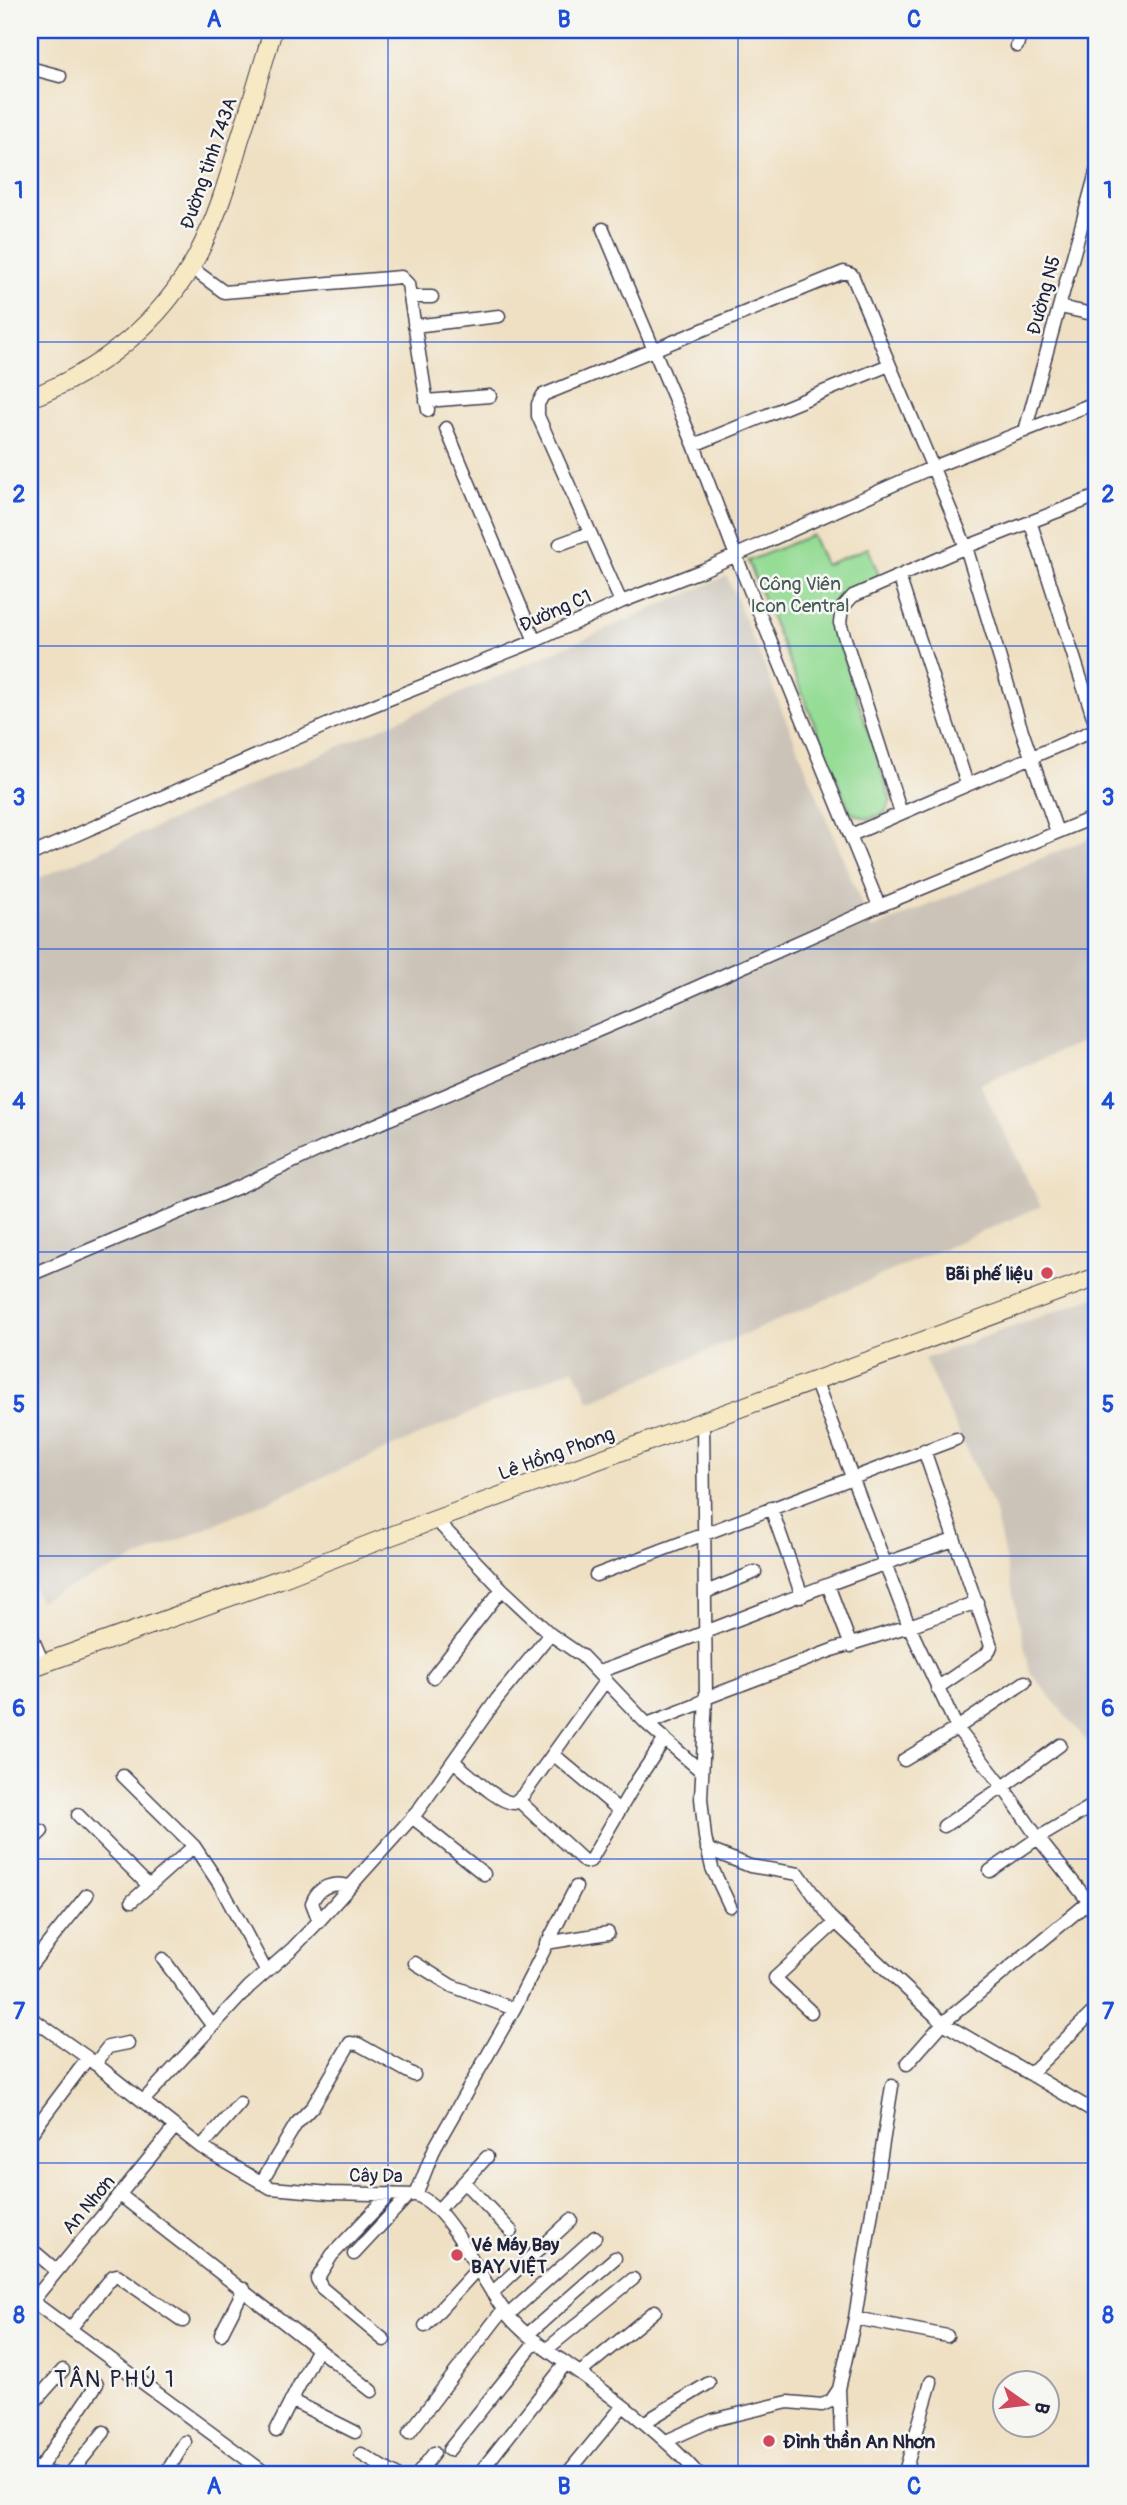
<svg xmlns="http://www.w3.org/2000/svg" width="1127" height="2505" font-family="Pangolin,sans-serif">
  <rect width="100%" height="100%" fill="#f6f6f2"/>
  <filter id="ink" filterUnits="userSpaceOnUse"><feTurbulence type="fractalNoise" baseFrequency=".0143" numOctaves="2"/><feDisplacementMap in="SourceGraphic" scale="14" xChannelSelector="R" yChannelSelector="G"/><feConvolveMatrix kernelMatrix="1 2 1 2 8 2 1 2 1" color-interpolation-filters="sRGB"/></filter>
  <filter id="wash" filterUnits="userSpaceOnUse"><feTurbulence type="fractalNoise" baseFrequency=".00686" numOctaves="4" result="noise"/><feDisplacementMap in="SourceGraphic" scale="28" xChannelSelector="R" yChannelSelector="G"/><feGaussianBlur stdDeviation="1.57" result="paint"/><feColorMatrix in="noise" values="0 0 0 0 0 0 0 0 0 0 0 0 0 0 0 0 0 1.4 0 .05"/><feComposite in="paint" operator="in"/></filter>
  <g filter="url(#wash)">
    <rect width="100%" height="100%" fill="#efe0c3"/>
    <path fill="#cbc3b8" d="M 727,576 L 872,929 L 1097,835 L 1097,1036 L 980,1084 L 1041,1206 L 590,1402 L 574,1368 L 39,1601 L 30,1580 L 30,882 Z
      M 1097,1296 L 1097,1754 L 1030,1672 L 994,1508 L 924,1359 Z"/>
    <path fill="#95dc95" stroke="#5c7f68" stroke-width="2" d="M 812,535 L 825,565 L 868,548 L 880,578 C 852,590 837,590 833,624 L 891,801 L 885,813 L 869,819 L 851,813 L 748,561 Z"/>
  </g>
  <g filter="url(#ink)">
    <g fill="none" stroke-linecap="round" stroke-linejoin="round">
      <defs>
        <path id="minor" d="M 1017,46 L 1021,30
          M 30,68 L 60,76
          M 603,229 L 694,445 L 736,556 L 879,906
          M 190,267 L 224,292 L 401,277 L 408,284 L 428,410
          M 410,297 L 432,297
          M 1060,307 L 1097,315
          M 414,326 L 499,316
          M 426,401 L 490,396
          M 446,428 L 535,641
          M 1025,431 L 1097,169
          M 694,445 L 889,365
          M 1031,524 L 1097,729
          M 560,544 L 590,533
          M 899,576 L 967,784
          M 621,602 L 538,416 L 538,404 L 543,395 L 844,272 L 852,275 L 966,547 L 1097,496
          M 901,813 L 840,623 L 842,608 L 853,596 L 966,547 L 1020,725 L 1057,832
          M 851,835 L 1097,729
          M 30,855 L 354,713 L 535,641 L 621,602 L 703,570 L 931,468 L 1097,402
          M 30,1275 L 239,1187 L 340,1140 L 639,1013 L 879,906 L 1097,816
          M 815,1380 L 909,1626 L 957,1728 L 1003,1787 L 1038,1838 L 1097,1912
          M 703,1422 L 706,1698 L 701,1798 L 705,1837 L 712,1868 L 730,1906
          M 924,1450 L 991,1646 L 988,1653 L 937,1688
          M 771,1508 L 802,1596
          M 436,1520 L 502,1589 L 550,1634 L 582,1656 L 647,1724 L 701,1771
          M 596,1575 L 956,1439
          M 828,1585 L 851,1646
          M 706,1592 L 755,1572
          M 30,1633 L 43,1663
          M 599,1672 C 718,1629 834,1579 954,1540
          M 433,1677 L 502,1589
          M 647,1724 L 696,1705 L 706,1698 L 835,1649 L 909,1626 L 977,1602
          M 553,1754 L 619,1810
          M 904,1760 L 957,1728 L 1025,1682
          M 453,1761 C 468,1772 496,1802 514,1803 L 525,1793 L 606,1680
          M 123,1776 L 194,1846
          M 518,1800 L 585,1862 L 590,1861 L 636,1782 L 665,1739
          M 78,1815 L 148,1885
          M 412,1817 L 484,1874
          M 944,1826 L 1003,1787 L 1060,1745
          M 30,1843 L 42,1831
          M 707,1849 L 750,1866 L 799,1874 L 829,1916 L 943,2023 L 1097,2113
          M 990,1871 L 1038,1838 L 1097,1803
          M 132,1901 L 194,1846 L 220,1885 L 266,1971
          M 319,1921 L 312,1903 C 318,1886 333,1882 349,1886
          M 546,1943 L 608,1933
          M 163,1959 L 212,2025
          M 415,1963 L 452,1986 L 514,2009
          M 30,1966 L 87,1895
          M 811,2012 L 775,1978 L 835,1923
          M 30,2017 L 88,2058 L 201,2147 L 271,2188 L 330,2193 L 416,2195 C 452,2208 481,2282 506,2313 C 526,2338 555,2355 581,2374 C 623,2405 664,2436 699,2475
          M 95,2064 L 108,2047 L 128,2043
          M 907,2064 L 943,2023 L 1097,1895
          M 1030,2074 L 1097,2008
          M 143,2101 L 249,1987 L 293,1948 L 319,1921 L 417,1812 L 497,1699 L 550,1634
          M 30,2135 L 88,2058
          M 201,2147 L 240,2103
          M 464,2182 L 511,2231
          M 261,2183 L 296,2124 L 313,2106 L 350,2043 L 358,2044 L 414,2075
          M 120,2195 L 372,2391
          M 416,2195 L 435,2147 L 514,2009 L 576,1887
          M 438,2210 L 487,2157
          M 36,2253 L 57,2271
          M 354,2254 L 409,2195
          M 492,2293 L 571,2220
          M 32,2301 L 268,2475
          M 30,2304 L 175,2127
          M 508,2315 L 595,2237
          M 855,2318 L 947,2336
          M 425,2326 L 477,2269
          M 70,2329 L 113,2276 L 117,2275 L 183,2321
          M 221,2334 L 244,2289
          M 528,2334 L 615,2258
          M 384,2340 L 322,2288 L 317,2279 L 332,2255 L 390,2194
          M 547,2349 L 633,2279
          M 580,2373 L 655,2311
          M 839,2389 L 841,2434
          M 291,2400 L 355,2432
          M 30,2407 L 63,2370
          M 645,2422 L 709,2383
          M 276,2431 L 318,2348
          M 409,2433 L 503,2310
          M 666,2441 L 713,2420 L 788,2402 L 822,2405 L 831,2401 L 839,2389 L 855,2318 L 892,2086
          M 449,2450 L 536,2341
          M 361,2454 L 396,2475
          M 30,2465 L 38,2471 L 59,2475
          M 38,2471 L 97,2384
          M 994,2474 L 999,2475
          M 69,2475 L 104,2432
          M 165,2475 L 185,2442
          M 417,2475 L 434,2453
          M 478,2475 L 566,2363
          M 566,2475 L 623,2406
          M 904,2475 L 931,2382"/>
        <path id="secondary" d="M 30,398 C 100,371 161,323 197,256 C 216,220 228,181 239,142 C 251,105 262,67 273,30
          M 30,1668 L 280,1579 L 388,1537 L 1097,1277"/>
      </defs>
      <use href="#minor" stroke="#413e4f" stroke-width="15"/>
      <use href="#secondary" stroke="#413e4f" stroke-width="20"/>
      <use href="#minor" stroke="#fff" stroke-width="12"/>
      <use href="#secondary" stroke="#f6e9c3" stroke-width="18"/>
    </g>
  </g>
  <path fill="none" stroke="#1d4ed8" stroke-width="2" stroke-opacity="0.55" d="M 388,30 L 388,2475M 738,30 L 738,2475M 30,342 L 1097,342M 30,646 L 1097,646M 30,949 L 1097,949M 30,1252 L 1097,1252M 30,1556 L 1097,1556M 30,1859 L 1097,1859M 30,2163 L 1097,2163"/>
  <g fill="#d1495b" stroke="#f6f6f2" stroke-width="2.5">
    <circle cx="1047" cy="1273" r="7"/>
    <circle cx="457" cy="2255" r="7"/>
    <circle cx="769" cy="2441" r="7"/>
  </g>
  <g text-anchor="middle" stroke-width="5" stroke-linejoin="round" paint-order="stroke">
    <g font-size="19" fill="#22223b" stroke="#f6f6f2">
      <text transform="translate(208 163) rotate(-71)" y="7">Đường tỉnh 743A</text>
      <text transform="translate(1043 295) rotate(-75)" y="7">Đường N5</text>
      <text transform="translate(555 610) rotate(-24)" y="7">Đường C1</text>
      <text transform="translate(556 1453) rotate(-20)" y="7">Lê Hồng Phong</text>
      <text transform="translate(376 2175) rotate(1)" y="7">Cây Da</text>
      <text transform="translate(88 2204) rotate(-50)" y="7">An Nhơn</text>
    </g>
    <g font-size="19" fill="#445a56" stroke="#f6f6f2">
      <text x="800" y="590">Công Viên<tspan x="800" dy="22">Icon Central</tspan></text>
    </g>
    <g font-size="19" font-weight="bold" fill="#22223b" stroke="#f6f6f2" text-anchor="start">
      <text x="1033" y="1280" text-anchor="end">Bãi phế liệu</text>
      <text x="471" y="2251">Vé Máy Bay<tspan x="471" dy="22">BAY VIỆT</tspan></text>
      <text x="783" y="2448">Đình thần An Nhơn</text>
    </g>
    <g font-size="23" letter-spacing="2" fill="#22223b" stroke="#f6f6f2">
      <text x="115" y="2387">TÂN PHÚ 1</text>
    </g>
  </g>
  <rect width="1127" height="2505" fill="none" stroke="#f6f6f2" stroke-width="77"/>
  <g transform="translate(1026 2404) rotate(104)"><circle r="33" fill="#f6f6f2" stroke="#a1a1a9" stroke-width="2"/>
  <path d="M0-5L12 26L0 18L-12 26Z" fill="#d1495b"/>
  <text y="-10" font-size="19" font-weight="bold" text-anchor="middle" fill="#22223b">B</text>
  </g>
  <rect x="38" y="38" width="1050" height="2428" fill="none" stroke="#1d4ed8" stroke-width="2.5"/>
  <g font-size="23" text-anchor="middle" font-weight="bold" fill="#1d4ed8">
    <text x="214" y="27">A</text>
    <text x="564" y="27">B</text>
    <text x="914" y="27">C</text>
    <text x="19" y="198">1</text>
    <text x="1108" y="198">1</text>
    <text x="19" y="502">2</text>
    <text x="1108" y="502">2</text>
    <text x="19" y="805">3</text>
    <text x="1108" y="805">3</text>
    <text x="19" y="1109">4</text>
    <text x="1108" y="1109">4</text>
    <text x="19" y="1412">5</text>
    <text x="1108" y="1412">5</text>
    <text x="19" y="1716">6</text>
    <text x="1108" y="1716">6</text>
    <text x="19" y="2019">7</text>
    <text x="1108" y="2019">7</text>
    <text x="19" y="2323">8</text>
    <text x="1108" y="2323">8</text>
    <text x="214" y="2494">A</text>
    <text x="564" y="2494">B</text>
    <text x="914" y="2494">C</text>
  </g>
</svg>
